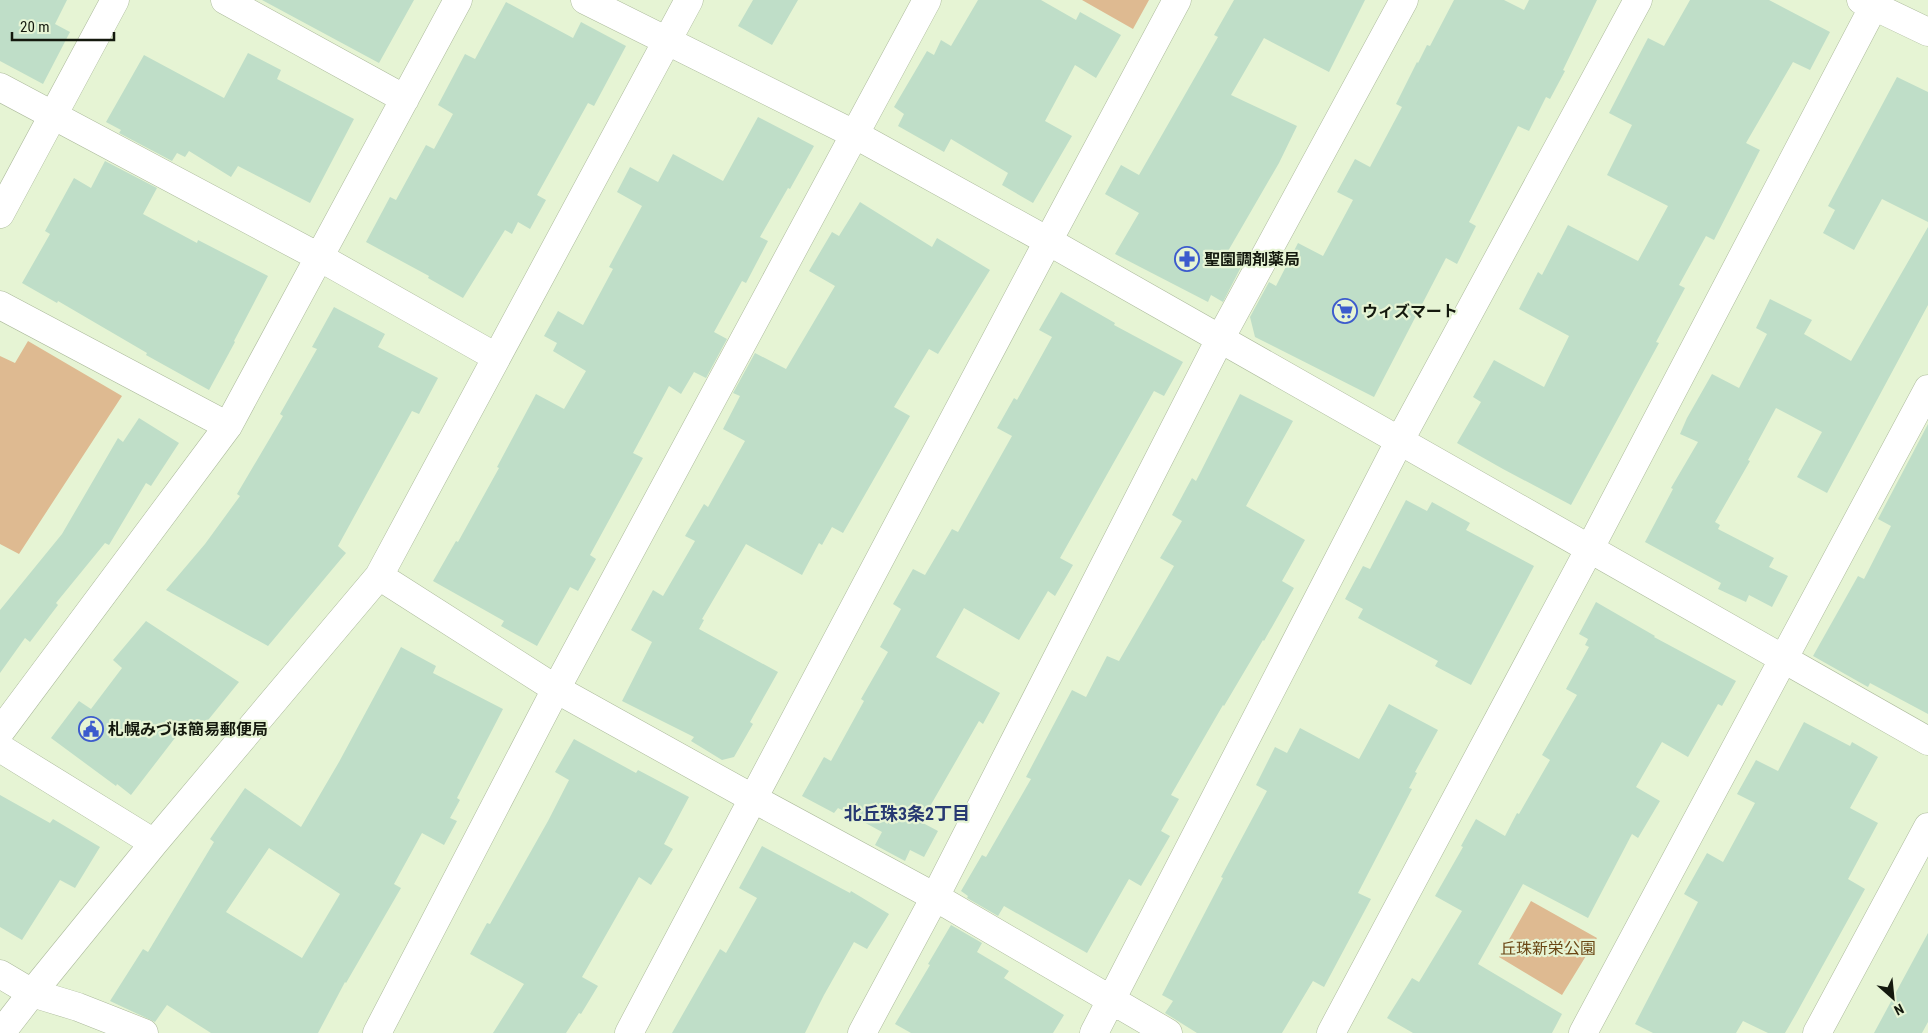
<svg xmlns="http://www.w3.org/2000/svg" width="1928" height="1033" font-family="'Roboto Condensed','Noto Sans JP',sans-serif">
  <rect width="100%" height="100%" fill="#e6f4d4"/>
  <path fill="#deba91" d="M 1082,0 L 1149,0 L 1133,29 Z
    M 28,341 L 122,396 L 19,554 L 0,544 L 0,356 L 15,363 Z
    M 1531,901 L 1597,938 L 1562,995 L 1499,957 Z"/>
  <path fill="#bfdec8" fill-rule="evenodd" d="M 0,0 L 67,0 L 55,24 L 70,32 L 43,84 L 0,61 Z
    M 262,0 L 414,0 L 379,63 Z
    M 753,0 L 798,0 L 772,45 L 738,26 Z
    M 978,0 L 1041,0 L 1076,20 L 1080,12 L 1121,35 L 1096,78 L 1075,65 L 1045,121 L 1072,136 L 1033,203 L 1002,185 L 1008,173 L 951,139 L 944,152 L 898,126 L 904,114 L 894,107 L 927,51 L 934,55 L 941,40 L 951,46 Z
    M 1234,0 L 1365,0 L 1329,72 L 1264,38 L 1231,95 L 1297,126 L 1279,163 L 1224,258 L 1241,267 L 1223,302 L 1211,295 L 1208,302 L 1115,254 L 1139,213 L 1105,194 L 1121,165 L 1139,175 L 1218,37 L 1214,35 Z
    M 1454,0 L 1504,0 L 1524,10 L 1529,0 L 1597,0 L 1563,70 L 1565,71 L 1550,99 L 1546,97 L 1529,131 L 1518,126 L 1469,222 L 1476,226 L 1457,264 L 1446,258 L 1374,397 L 1255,337 L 1250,317 L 1269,282 L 1276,286 L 1298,243 L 1323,256 L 1353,200 L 1337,192 L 1355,159 L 1370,167 L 1402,107 L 1396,104 L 1417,62 L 1418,63 L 1427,45 L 1430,46 Z
    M 1690,0 L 1769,0 L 1830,32 L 1810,70 L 1793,62 L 1746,143 L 1760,150 L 1714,240 L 1706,236 L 1679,285 L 1685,288 L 1656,342 L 1659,343 L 1571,505 L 1503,469 L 1457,443 L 1481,402 L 1473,397 L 1494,360 L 1544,387 L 1569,336 L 1519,309 L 1538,272 L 1542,275 L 1568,225 L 1638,261 L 1668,206 L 1607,175 L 1632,125 L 1609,113 L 1648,38 L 1664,46 Z
    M 506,2 L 573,38 L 581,22 L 626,46 L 594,106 L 588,103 L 537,195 L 546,200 L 530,229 L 518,222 L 512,234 L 505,230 L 463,298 L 428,278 L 429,276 L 366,242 L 390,197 L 396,200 L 426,145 L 434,149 L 453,114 L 438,105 L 465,54 L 475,59 Z
    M 248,53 L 281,70 L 277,79 L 354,119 L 310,203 L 238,166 L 231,177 L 189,151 L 185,157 L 177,153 L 172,161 L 119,133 L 121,130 L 106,122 L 144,55 L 224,98 Z
    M 1897,77 L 1928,92 L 1928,222 L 1882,199 L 1854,250 L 1823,233 L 1835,210 L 1828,206 Z
    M 758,117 L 814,146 L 790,189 L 788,188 L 760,237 L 768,241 L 746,283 L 742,281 L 714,332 L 727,339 L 706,378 L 694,372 L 681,394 L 669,386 L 633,453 L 643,458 L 590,555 L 596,559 L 578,591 L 570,587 L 537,646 L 501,626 L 504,621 L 433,581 L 456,541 L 458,542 L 499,468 L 497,467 L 536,394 L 564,409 L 586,371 L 553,351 L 557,343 L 544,336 L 558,311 L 583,325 L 613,269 L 609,267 L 642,206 L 617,192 L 630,167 L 658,182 L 673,154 L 723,181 Z
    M 105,161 L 157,188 L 143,214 L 197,243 L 198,240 L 268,276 L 234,341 L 235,342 L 209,390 L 146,355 L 147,353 L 58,301 L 57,303 L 22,283 L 50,234 L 45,231 L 74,178 L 91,188 Z
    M 860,202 L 932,247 L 937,238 L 990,270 L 938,354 L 929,349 L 894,407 L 910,416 L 843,533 L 832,527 L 822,545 L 819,543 L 802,575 L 746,544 L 702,619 L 704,620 L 699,629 L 778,672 L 750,722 L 753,724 L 734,757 L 722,760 L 691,741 L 694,737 L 622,701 L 652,642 L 631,630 L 653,590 L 663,596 L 695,541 L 685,536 L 704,504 L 708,507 L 745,441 L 723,429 L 740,396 L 733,393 L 755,353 L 786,369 L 835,286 L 809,271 L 832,232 L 839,236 Z
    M 1928,227 L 1928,305 L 1827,493 L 1797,477 L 1822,432 L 1776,408 L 1748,460 L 1750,461 L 1715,522 L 1720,525 L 1718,529 L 1774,558 L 1769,567 L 1788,576 L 1772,607 L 1749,595 L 1746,602 L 1718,589 L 1721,583 L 1645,542 L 1673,489 L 1671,488 L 1698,442 L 1680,434 L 1687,418 L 1712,374 L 1739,388 L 1767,334 L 1756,328 L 1770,299 L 1812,320 L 1804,334 L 1851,361 Z
    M 1061,292 L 1115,323 L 1114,325 L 1183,362 L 1164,396 L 1154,391 L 1060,558 L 1073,565 L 1055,596 L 1048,591 L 1019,640 L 964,608 L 936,657 L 1000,693 L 983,724 L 979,721 L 921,822 L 938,831 L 924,857 L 910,850 L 905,861 L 875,845 L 882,832 L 838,808 L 834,813 L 802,796 L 824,757 L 831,761 L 864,701 L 861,699 L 888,652 L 880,647 L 901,609 L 893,604 L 913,569 L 925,575 L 952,529 L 958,532 L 1012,436 L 997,428 L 1014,398 L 1017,400 L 1052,337 L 1039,330 Z
    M 334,307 L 385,334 L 378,347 L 438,378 L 419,414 L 412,411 L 338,546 L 346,553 L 268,646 L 166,590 L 205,544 L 240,496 L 237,494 L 283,416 L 280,414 L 317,349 L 312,347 Z
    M 1240,394 L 1293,421 L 1246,506 L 1305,540 L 1282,581 L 1294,588 L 1264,641 L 1263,640 L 1224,706 L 1223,705 L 1171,795 L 1179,799 L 1161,831 L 1170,836 L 1141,886 L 1129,879 L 1087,953 L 1004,906 L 998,916 L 967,898 L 968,896 L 961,891 L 982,855 L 986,857 L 1031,779 L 1026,777 L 1072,690 L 1086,697 L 1107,656 L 1119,661 L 1174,566 L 1160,558 L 1182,521 L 1172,515 L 1192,478 L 1196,481 Z
    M 139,418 L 179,443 L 151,486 L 146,483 L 109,545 L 105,543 L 56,603 L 58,605 L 30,642 L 25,638 L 0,673 L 0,610 L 62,534 L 118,438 L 123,442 Z
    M 1928,424 L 1928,714 L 1870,683 L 1868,687 L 1813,656 L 1858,576 L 1864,579 L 1891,526 L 1878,519 Z
    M 1406,500 L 1427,511 L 1432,502 L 1470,523 L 1466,530 L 1534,566 L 1471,685 L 1435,666 L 1438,661 L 1358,618 L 1363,609 L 1345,599 L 1363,566 L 1370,569 Z
    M 1596,602 L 1655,636 L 1654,637 L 1736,681 L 1722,706 L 1718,704 L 1688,757 L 1662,742 L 1636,787 L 1660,801 L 1638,838 L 1632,834 L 1588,918 L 1523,884 L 1478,964 L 1562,1014 L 1552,1033 L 1413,1033 L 1387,1018 L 1412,978 L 1419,982 L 1462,911 L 1435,896 L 1463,847 L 1461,846 L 1476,819 L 1505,836 L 1517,813 L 1519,814 L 1550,760 L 1542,755 L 1577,695 L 1566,689 L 1589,647 L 1585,645 L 1588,639 L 1579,634 Z
    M 146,621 L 239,682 L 200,730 L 188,721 L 131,795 L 117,784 L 116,786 L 51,738 L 79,701 L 91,709 L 122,668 L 113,660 Z
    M 401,647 L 436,666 L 433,673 L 503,709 L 457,798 L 460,800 L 450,818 L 457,821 L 444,845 L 422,833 L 394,884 L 401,888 L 346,983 L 345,982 L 318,1033 L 211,1033 L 167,1005 L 155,1022 L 110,1001 L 143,949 L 148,952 L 214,842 L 210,839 L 245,788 L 301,827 L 339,762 ZM 269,848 L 340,894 L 302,958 L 226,912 Z
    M 1389,704 L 1438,730 L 1415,772 L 1417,773 L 1409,788 L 1412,789 L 1358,893 L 1371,899 L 1324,987 L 1313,981 L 1282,1033 L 1197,1033 L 1165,1013 L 1173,1001 L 1162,995 L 1223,878 L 1221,877 L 1267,791 L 1256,785 L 1275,747 L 1287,753 L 1300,728 L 1359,759 Z
    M 1804,722 L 1850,746 L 1852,742 L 1878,757 L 1850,808 L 1878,823 L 1848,879 L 1865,889 L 1796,1014 L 1785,1033 L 1768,1033 L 1743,1021 L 1736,1033 L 1653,1033 L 1635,1024 L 1698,902 L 1684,894 L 1707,853 L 1723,862 L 1755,803 L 1737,794 L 1756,760 L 1778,771 Z
    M 574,739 L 636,773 L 638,770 L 689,797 L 664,844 L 673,849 L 651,885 L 639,877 L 582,977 L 598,986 L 581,1014 L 579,1013 L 566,1033 L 493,1033 L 524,984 L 470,954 L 487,923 L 490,924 L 548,821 L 569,780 L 555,772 Z
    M 0,795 L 50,823 L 53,819 L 100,847 L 75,888 L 60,880 L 22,940 L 0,927 Z
    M 762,846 L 850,893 L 851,891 L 889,914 L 867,949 L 854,942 L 824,995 L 805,1033 L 672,1033 L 720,949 L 726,953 L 757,898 L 739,888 Z
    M 951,925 L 982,943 L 977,952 L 1009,971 L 1004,978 L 1064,1015 L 1053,1033 L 911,1033 L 895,1024 L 930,965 L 928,964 Z
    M 1928,933 L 1928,1022 L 1922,1033 L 1874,1033 Z"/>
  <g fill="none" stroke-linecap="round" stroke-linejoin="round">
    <defs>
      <path id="street" d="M 225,0 L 405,99
        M 585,0 L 854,134 L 1048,241 L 1928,741
        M 1861,0 L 1928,32
        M 0,87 L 319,257 L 496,357
        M 0,214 L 115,0
        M 0,305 L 228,426
        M 379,576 L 556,689 L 754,799 L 935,897 L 1168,1033
        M 0,732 L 228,426 L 458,0
        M 0,748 L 154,843
        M 1,1033 L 32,993 L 154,843 L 379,576 L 689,0
        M 377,1033 L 556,689 L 927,0
        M 629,1033 C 813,689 992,343 1177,0
        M 862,1033 L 935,897 L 1220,339 L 1404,0
        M 1094,1033 L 1400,440 L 1638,0
        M 1331,1033 L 1590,548 L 1877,0
        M 1583,1033 L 1928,389
        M 1817,1033 L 1928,827"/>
      <path id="secondary" d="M 0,974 L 32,993 L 78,1007 L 144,1033"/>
    </defs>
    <use href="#street" stroke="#acba9c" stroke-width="29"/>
    <use href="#secondary" stroke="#acba9c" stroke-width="29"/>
    <use href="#street" stroke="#fff" stroke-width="28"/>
    <use href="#secondary" stroke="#fff" stroke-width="28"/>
  </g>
  <defs>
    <symbol id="pharmacy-ring" viewBox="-11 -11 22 22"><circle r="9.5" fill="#e6f4d4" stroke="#3c5bcd" stroke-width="1.5"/><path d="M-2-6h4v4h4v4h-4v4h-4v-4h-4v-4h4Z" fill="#3c5bcd"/></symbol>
    <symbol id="supermarket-ring" viewBox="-11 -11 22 22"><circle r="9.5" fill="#e6f4d4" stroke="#3c5bcd" stroke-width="1.5"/><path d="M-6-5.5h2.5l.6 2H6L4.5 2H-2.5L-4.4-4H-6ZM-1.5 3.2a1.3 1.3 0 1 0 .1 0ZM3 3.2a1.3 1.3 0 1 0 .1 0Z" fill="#3c5bcd"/></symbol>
    <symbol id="civic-ring" viewBox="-11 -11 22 22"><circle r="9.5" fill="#e6f4d4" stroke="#3c5bcd" stroke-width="1.5"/><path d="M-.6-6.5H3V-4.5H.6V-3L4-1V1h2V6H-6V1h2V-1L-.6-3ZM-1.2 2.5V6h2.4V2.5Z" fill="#3c5bcd"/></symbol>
  </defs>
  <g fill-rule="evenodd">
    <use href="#pharmacy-ring" x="1173" y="245" width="28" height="28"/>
    <use href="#supermarket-ring" x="1331" y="297" width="28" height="28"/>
    <use href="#civic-ring" x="77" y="715" width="28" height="28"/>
  </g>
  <g text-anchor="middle" stroke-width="4.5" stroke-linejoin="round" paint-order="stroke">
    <g font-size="16" font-weight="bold" fill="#14190e" stroke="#e6f4d4" text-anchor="start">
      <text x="1204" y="265">聖園調剤薬局</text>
      <text x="1362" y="317">ウィズマート</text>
      <text x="108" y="735">札幌みづほ簡易郵便局</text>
    </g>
    <g font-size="16" fill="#6a4614" stroke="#e6f4d4">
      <text x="1548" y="954">丘珠新栄公園</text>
    </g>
    <g font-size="18" font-weight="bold" fill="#273972" stroke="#e6f4d4">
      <text x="907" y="820">北丘珠3条2丁目</text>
    </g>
  </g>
  <g transform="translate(1893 998) rotate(153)" stroke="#e6f4d4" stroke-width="4" paint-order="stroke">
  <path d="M0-4L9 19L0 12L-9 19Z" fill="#14190e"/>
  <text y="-8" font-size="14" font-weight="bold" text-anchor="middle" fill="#14190e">N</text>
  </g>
  <path d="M12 32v8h102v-8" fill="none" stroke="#14190e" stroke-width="2.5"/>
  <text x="20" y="32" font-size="15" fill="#14190e" stroke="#e6f4d4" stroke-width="4" paint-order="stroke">20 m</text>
</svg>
